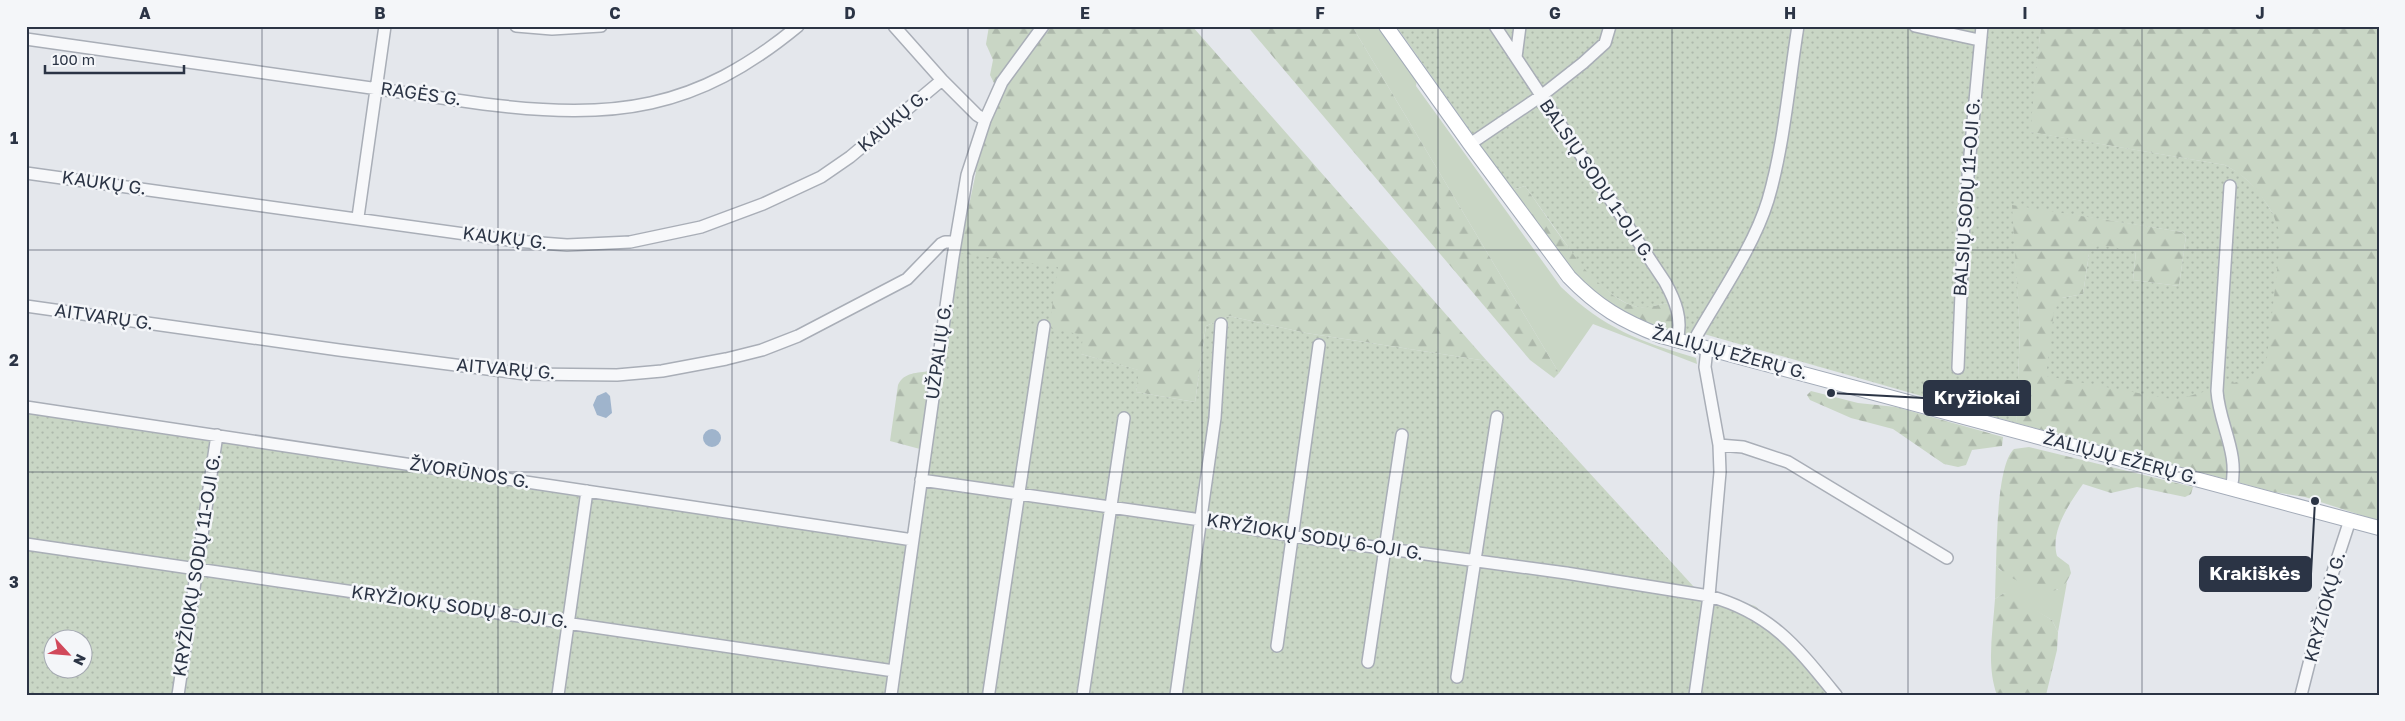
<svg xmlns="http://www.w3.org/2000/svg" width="2405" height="721" font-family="'Golos Text',sans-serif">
  <defs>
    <pattern id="forest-firs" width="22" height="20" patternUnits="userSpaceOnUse" patternTransform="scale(1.25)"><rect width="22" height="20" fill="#c9d6c5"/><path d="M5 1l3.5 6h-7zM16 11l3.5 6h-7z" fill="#adb8ab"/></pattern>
    <pattern id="garden-dots" width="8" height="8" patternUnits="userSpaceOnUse" patternTransform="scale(1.25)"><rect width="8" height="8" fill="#c9d6c5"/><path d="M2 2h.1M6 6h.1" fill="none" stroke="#adb8ab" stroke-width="1.8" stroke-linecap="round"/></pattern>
  </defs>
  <rect width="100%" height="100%" fill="#e4e7ec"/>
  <path fill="#c9d6c5" d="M 1352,26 L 1379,26 L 1417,80 L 1416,86 L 1561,287 C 1605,329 1639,341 1696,358 L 1697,364 L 1593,324 L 1559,373 Z
    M 1996,565 L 2000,570 L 2057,590 L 2067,582 L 2058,632 L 2052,620 L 2004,593 L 1995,599 Z"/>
  <path fill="url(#forest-firs)" d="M 989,26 L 1192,26 L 1487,361 L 1306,333 L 1229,316 L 1206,326 L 1195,402 L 1136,392 L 1138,370 L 1081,354 L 959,253 L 976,172 L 963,169 L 976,126 L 995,85 L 990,75 L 993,60 L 986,44 Z
    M 1247,26 L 1352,26 L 1559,373 L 1554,378 L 1530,360 Z
    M 2041,26 L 2379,26 L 2379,521 L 2305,497 L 2274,492 L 2016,423 L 2020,332 L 2011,204 L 2182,232 L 2186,236 L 2179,286 L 2133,280 L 2136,252 L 2089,254 L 2083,294 L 2062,298 L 2176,400 L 2273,214 C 2259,191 2249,178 2225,165 L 2029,132 Z
    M 1525,186 C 1548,217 1599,302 1639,307 C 1648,308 1660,304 1669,303 L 1681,336 L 1647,326 L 1584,288 L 1512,190 Z
    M 930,371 L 920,449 L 890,441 L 898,385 C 904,372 917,373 930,371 Z
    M 1811,391 L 1858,403 L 1896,407 L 2003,437 L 2002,446 L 1972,450 L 1966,465 L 1958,467 L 1944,464 L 1893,429 L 1851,418 L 1810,400 L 1807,395 Z
    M 2029,447 L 2193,487 L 2191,494 L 2185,497 L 2137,487 L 2111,493 L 2083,484 C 2069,504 2050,531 2057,556 L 2069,565 L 2071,573 C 2068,580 2064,588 2056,590 C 2041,595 2005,577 1996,565 C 1997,541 1997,464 2014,449 Z
    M 2004,593 L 2013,596 L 2052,620 L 2058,632 L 2057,650 L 2046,695 L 1997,695 C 1986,665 1993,631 1995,599 Z"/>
  <path fill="url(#garden-dots)" fill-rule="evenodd" d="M 1396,26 L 2041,26 L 2030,132 L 2225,165 L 2239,173 L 2258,190 L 2273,214 L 2281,236 L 2266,366 L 2257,376 L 2176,400 L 2046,376 L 2054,311 L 2062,298 L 2083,294 L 2089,254 L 2099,245 L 2136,251 L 2133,280 L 2179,286 L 2186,236 L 2182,232 L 2012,205 L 2020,332 L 2016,423 L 1704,334 L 1681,336 L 1669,303 C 1660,304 1647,309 1638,307 C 1617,303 1595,280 1581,265 L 1525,186 L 1512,190 Z
    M 959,253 L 1058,267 L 1049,328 L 1083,335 L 1081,354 L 1139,370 L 1136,392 L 1195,402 L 1206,326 L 1229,316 L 1306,333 L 1487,361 L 1694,587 L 1755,606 L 1796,641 L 1840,695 L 26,695 L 26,411 L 917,536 ZM 52,638 L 82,638 L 82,668 L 52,668 Z"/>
  <path fill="#9fb4cc" d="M 606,392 L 610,396 L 612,413 L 606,418 L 597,415 L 593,405 L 597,396 Z
    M703 438a9 9 0 1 1 18 0a9 9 0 1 1-18 0Z"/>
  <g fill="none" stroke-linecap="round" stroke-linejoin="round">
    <defs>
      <path id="minor" d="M 516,26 L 552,29 L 601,26
        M 894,26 L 942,80 L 977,115 L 985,120
        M 1495,26 L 1665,282 C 1675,300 1683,319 1677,340
        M 1915,26 L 1979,40
        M 26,39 L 484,104 C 614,120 695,111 798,26
        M 1516,57 L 1520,26
        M 1470,144 L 1541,96 L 1583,63 L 1605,43 L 1610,26
        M 26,173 L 515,241 L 567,245 L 630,242 L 701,227 L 763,204 L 821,177 L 850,157 L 942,80
        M 2230,186 L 2217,391 C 2219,424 2240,454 2231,488
        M 358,217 L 385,26
        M 26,306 L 339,350 L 525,374 L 617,375 L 662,371 L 726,359 L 762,350 L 798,336 L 907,279 L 941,244 L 945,242 L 955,242
        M 1695,345 L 1697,335 C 1721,293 1754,246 1768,200 C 1784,146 1789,82 1798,26
        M 1958,368 L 1964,219 L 1982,26
        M 26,407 L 913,540
        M 1719,445 L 1743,447 L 1788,462 L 1947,558
        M 921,480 L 1201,520 L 1293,536 L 1566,573 L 1709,596 C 1771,613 1797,647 1836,695
        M 26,544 L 894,671
        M 1277,646 L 1319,345
        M 1368,662 L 1402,435
        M 1457,677 L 1497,417
        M 989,692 L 1044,326
        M 178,695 L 217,435
        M 558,695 L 587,491
        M 891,695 L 953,257 L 967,175 L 985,120 L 1002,82 L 1043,26
        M 1083,695 L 1124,418
        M 1176,695 L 1215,418 L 1221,324
        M 1695,695 L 1709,596 L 1720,472 L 1719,445 L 1705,367 L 1707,348
        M 2301,695 L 2330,581 L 2350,520"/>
      <path id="major" d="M 1386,26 L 1470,144 L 1569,277 C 1598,307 1622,321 1661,336 L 2379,528"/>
    </defs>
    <use href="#minor" stroke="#a9aeb7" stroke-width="14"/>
    <use href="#major" stroke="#a3abb8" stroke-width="16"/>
    <use href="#minor" stroke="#f7f8fa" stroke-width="11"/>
    <use href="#major" stroke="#fff" stroke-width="14"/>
  </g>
  <path fill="none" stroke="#2b3445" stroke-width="1" stroke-opacity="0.55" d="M 262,26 L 262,695M 498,26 L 498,695M 732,26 L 732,695M 968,26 L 968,695M 1202,26 L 1202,695M 1438,26 L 1438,695M 1672,26 L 1672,695M 1908,26 L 1908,695M 2142,26 L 2142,695M 26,250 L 2379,250M 26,472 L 2379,472"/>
  <g text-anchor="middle" stroke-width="5" stroke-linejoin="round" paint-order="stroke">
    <g font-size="18" fill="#2b3445" stroke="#f4f6f9">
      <text transform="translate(421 94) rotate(8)" y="6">RAGĖS G.</text>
      <text transform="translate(893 121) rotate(-40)" y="6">KAUKŲ G.</text>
      <text transform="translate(1597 180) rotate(56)" y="6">BALSIŲ SODŲ 1-OJI G.</text>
      <text transform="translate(104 183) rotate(8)" y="6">KAUKŲ G.</text>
      <text transform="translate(1967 197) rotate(-86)" y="6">BALSIŲ SODŲ 11-OJI G.</text>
      <text transform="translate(505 238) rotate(7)" y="6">KAUKŲ G.</text>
      <text transform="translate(104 317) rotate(8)" y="6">AITVARŲ G.</text>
      <text transform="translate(939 351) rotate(-82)" y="6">UŽPALIŲ G.</text>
      <text transform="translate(1730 353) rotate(15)" y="6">ŽALIŲJŲ EŽERŲ G.</text>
      <text transform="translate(506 369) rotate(5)" y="6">AITVARŲ G.</text>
      <text transform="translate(2121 458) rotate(15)" y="6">ŽALIŲJŲ EŽERŲ G.</text>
      <text transform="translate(470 473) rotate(9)" y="6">ŽVORŪNOS G.</text>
      <text transform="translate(1315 537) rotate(9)" y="6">KRYŽIOKŲ SODŲ 6-OJI G.</text>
      <text transform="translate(197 565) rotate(-81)" y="6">KRYŽIOKŲ SODŲ 11-OJI G.</text>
      <text transform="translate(460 607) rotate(8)" y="6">KRYŽIOKŲ SODŲ 8-OJI G.</text>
      <text transform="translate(2325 607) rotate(-75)" y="6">KRYŽIOKŲ G.</text>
    </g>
  </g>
  <path fill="none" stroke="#2b3445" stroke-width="2" d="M1831 393L1924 398M2315 501L2311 574"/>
  <g fill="#2b3445" stroke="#f4f6f9" stroke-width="2">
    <circle cx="1831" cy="393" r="5"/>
    <circle cx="2315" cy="501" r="5"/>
  </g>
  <g fill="#2b3445" stroke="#2b3445" stroke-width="2">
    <rect x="1924" y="381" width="106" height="34" rx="5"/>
    <rect x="2200" y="557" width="111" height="34" rx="5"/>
  </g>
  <g font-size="19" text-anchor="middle" font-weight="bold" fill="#fff">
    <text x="1977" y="404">Kryžiokai</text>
    <text x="2255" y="580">Krakiškės</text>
  </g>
  <rect width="2405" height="721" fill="none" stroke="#f4f6f9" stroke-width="55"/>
  <g transform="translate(68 654) rotate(116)"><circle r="24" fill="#f4f6f9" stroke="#a4a8b1"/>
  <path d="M0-4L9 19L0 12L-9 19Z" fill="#d1495b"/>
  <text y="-8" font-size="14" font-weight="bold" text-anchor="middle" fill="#2b3445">N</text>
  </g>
  <path d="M45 65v8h139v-8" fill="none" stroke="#2b3445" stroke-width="2.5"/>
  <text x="52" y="65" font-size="15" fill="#2b3445" stroke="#f4f6f9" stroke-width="4" paint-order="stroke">100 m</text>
  <rect x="28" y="28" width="2350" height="666" fill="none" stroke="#2b3445" stroke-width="2"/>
  <g font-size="16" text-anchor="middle" font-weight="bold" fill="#2b3445">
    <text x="145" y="19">A</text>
    <text x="380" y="19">B</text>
    <text x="615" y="19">C</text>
    <text x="850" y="19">D</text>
    <text x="1085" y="19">E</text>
    <text x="1320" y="19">F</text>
    <text x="1555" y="19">G</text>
    <text x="1790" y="19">H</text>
    <text x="2025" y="19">I</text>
    <text x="2260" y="19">J</text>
    <text x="14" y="144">1</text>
    <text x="14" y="366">2</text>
    <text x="14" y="588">3</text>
  </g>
</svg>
